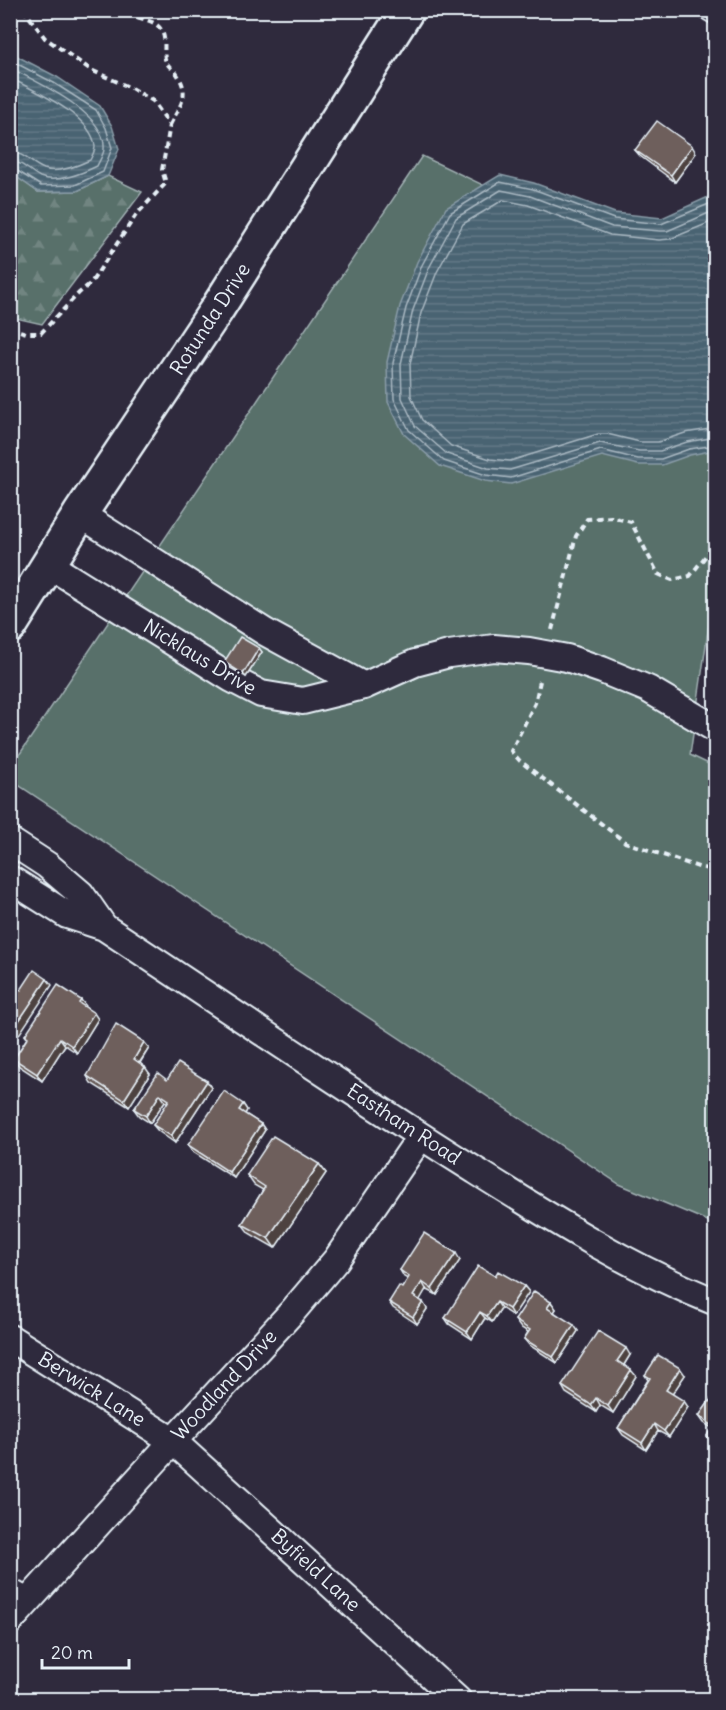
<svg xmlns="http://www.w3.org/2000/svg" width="726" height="1710" font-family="Delius,sans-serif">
  <defs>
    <pattern id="forest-firs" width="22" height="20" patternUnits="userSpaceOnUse" patternTransform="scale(1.5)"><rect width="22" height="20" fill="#59706b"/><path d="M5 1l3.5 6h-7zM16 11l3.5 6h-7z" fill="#718581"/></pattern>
    <pattern id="water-rules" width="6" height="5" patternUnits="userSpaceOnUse" patternTransform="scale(1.5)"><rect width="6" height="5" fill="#4a6372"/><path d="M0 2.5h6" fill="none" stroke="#647a87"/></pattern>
  </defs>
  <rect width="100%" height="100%" fill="#2f2a3d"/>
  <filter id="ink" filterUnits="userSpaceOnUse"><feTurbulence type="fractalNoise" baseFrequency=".0167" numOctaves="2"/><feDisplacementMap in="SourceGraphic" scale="12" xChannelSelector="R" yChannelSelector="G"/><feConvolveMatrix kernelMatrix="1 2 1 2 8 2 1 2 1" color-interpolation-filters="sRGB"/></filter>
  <g filter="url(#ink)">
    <path fill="#59706b" stroke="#a0b0b2" stroke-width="1.5" d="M 422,156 L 634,257 L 715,236 L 715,583 L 690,755 L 715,767 L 715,1224 L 619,1184 L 11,780 L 11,767 Z"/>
    <path fill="url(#forest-firs)" stroke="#a0b0b2" stroke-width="1.5" d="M 11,173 L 38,192 L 77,191 L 108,176 L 142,192 L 42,324 L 11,317 Z"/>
    <path fill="url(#water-rules)" stroke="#899ca8" stroke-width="1.5" d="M 11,53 L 57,77 L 100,106 L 112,126 L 119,149 L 108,176 L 77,191 L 38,192 L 11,173 Z
      M 500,175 L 534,183 L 615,213 L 662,218 L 715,194 L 715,450 L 690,455 L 662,465 L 638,465 L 602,456 L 511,484 L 485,481 L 440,466 L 404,434 L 388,402 L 387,362 L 400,306 L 417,262 L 446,208 Z"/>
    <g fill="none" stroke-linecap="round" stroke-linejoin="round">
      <path stroke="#a9b8c2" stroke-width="1.5" d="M 10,60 L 54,83 L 96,110 L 106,128 L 112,148 L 103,172 L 75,185 L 41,186 L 16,170 L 10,169
        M 10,68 C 37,82 107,113 104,149 C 104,154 99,161 97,166 C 83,173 56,184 40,177 C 30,172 23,162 10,161
        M 10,78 C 35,91 93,116 95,147 C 95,151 92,156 90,160 C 77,166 58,174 44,169 C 31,164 25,153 10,152
        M 716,201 L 661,224 L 614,219 L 533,189 L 500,182 L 450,213 L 422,265 L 406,308 L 393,363 L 394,399 L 409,430 L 444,461 L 486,475 L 511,478 L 601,450 L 638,459 L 661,459 L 689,449 L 716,445
        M 716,210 L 667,231 L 660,231 L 612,227 L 530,196 L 501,190 L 456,218 L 429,268 L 413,310 L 401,364 L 402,398 L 415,426 L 447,454 L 488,468 L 510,470 L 600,443 L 639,451 L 660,451 L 687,442 L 716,437
        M 716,220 L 670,239 L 659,240 L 610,235 L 528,205 L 503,200 L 463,224 L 437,272 L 421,313 L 410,364 L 411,396 L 422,420 L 451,446 L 490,459 L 510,461 L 598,434 L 607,434 L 640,442 L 658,442 L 685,433 L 716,428"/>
      <defs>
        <path id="service" d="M 701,10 L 716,19
          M 10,1584 L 32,1597"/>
        <path id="minor" d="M 80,514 L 265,632 L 364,686
          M 49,565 L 232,679 L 261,694 L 303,701 L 364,686 L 415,663 L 449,654 L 494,648 L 529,651 L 567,658 L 602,670 L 648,689 L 716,729
          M 10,841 L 47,865 L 81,894 L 104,927
          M 10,879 L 67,915 L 104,927 C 227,1008 348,1091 473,1169 C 551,1218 630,1268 716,1302
          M 10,1338 L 173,1441 L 458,1700
          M 10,1621 L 173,1441 L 292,1312 L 336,1260 L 421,1136"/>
        <path id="secondary" d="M 10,626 L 80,514 L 217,309 L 407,10"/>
      </defs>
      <use href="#service" stroke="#e8f1f8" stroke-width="16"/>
      <use href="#minor" stroke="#e8f1f8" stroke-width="30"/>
      <use href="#secondary" stroke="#e8f1f8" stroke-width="38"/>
      <path stroke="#e8f1f8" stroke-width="4" stroke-dasharray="6 4.5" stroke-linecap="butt" d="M 118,10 C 128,16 150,19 157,25 C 168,34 163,48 165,59 C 167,66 173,69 177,74 C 191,95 180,105 170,125
        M 10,328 L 26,333 L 41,333 L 79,293 L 91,283 L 136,215 L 166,183 L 162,170 L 170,125 L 153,101 L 131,88 L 91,70 L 45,38 L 24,10
        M 552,630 L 576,536 L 587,519 L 611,517 L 631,522 L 658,574 L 672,580 L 690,576 L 716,543
        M 540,681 L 535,703 L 511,751 L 520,761 L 625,842 L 701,868 L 716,869"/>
      <use href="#service" stroke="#2f2a3d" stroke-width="12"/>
      <use href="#minor" stroke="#2f2a3d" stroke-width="26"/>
      <use href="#secondary" stroke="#2f2a3d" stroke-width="33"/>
    </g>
    <path fill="#5f514e" stroke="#e8f1f8" stroke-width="1.5" d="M 635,150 L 696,153 L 675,182 L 640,156 Z
      M 259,648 L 262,652 L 246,677 L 227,666 L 224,662 Z
      M 86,1006 L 85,1007 L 98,1019 L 77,1053 L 65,1045 L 42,1081 L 19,1066 L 14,1059 L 27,1038 L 25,1035 Z
      M 144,1042 L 149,1048 L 140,1063 L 150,1074 L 129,1107 L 91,1083 L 87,1076 Z
      M 167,1080 L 207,1081 L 211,1088 L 175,1143 L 158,1131 L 153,1125 L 168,1103 L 165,1101 L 150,1123 L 139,1116 L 134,1109 Z
      M 243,1104 L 247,1110 L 245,1114 L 261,1124 L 265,1130 L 234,1178 L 193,1152 L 188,1145 Z
      M 319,1164 L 326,1173 L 275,1248 L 249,1233 L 242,1224 L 263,1190 L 254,1185 L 247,1175 Z
      M 460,1260 L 437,1295 L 426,1289 L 419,1300 L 427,1309 L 417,1324 L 393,1308 L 389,1302 L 402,1288 L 408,1279 L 404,1277 L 400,1270 Z
      M 495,1276 L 524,1286 L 529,1292 L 513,1316 L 501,1308 L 492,1322 L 485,1318 L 472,1339 L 449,1324 L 445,1318 Z
      M 551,1302 L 556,1309 L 554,1312 L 578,1331 L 557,1363 L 529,1345 L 524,1339 L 528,1332 L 520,1327 L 515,1320 Z
      M 630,1355 L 624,1365 L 636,1376 L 613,1413 L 600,1405 L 596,1412 L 566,1393 L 562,1386 Z
      M 645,1375 L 685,1375 L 672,1394 L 688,1407 L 669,1437 L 658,1431 L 646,1450 L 623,1435 L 618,1428 L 648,1380 Z
      M 716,1392 L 716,1445 L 712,1442 L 707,1436 L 712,1428 L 704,1423 L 699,1416 Z"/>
    <path fill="#4d4240" stroke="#e8f1f8" stroke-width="1.5" d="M 692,146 L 696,153 L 675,182 L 671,175 Z
      M 259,648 L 262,652 L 246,677 L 243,674 Z
      M 47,979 L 52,985 L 10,1048 L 10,1034 Z
      M 81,1000 L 86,1006 L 84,1010 L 79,1003 Z
      M 94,1013 L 98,1019 L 77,1053 L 72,1046 Z
      M 60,1038 L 65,1045 L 42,1081 L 37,1074 Z
      M 144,1042 L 149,1048 L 138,1065 L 134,1059 Z
      M 145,1067 L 150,1074 L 129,1107 L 124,1100 Z
      M 207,1081 L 211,1088 L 175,1143 L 171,1136 Z
      M 160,1094 L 165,1101 L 150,1123 L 146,1116 Z
      M 243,1104 L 247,1110 L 244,1116 L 239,1110 Z
      M 261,1124 L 265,1130 L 234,1178 L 229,1172 Z
      M 319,1164 L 326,1173 L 275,1248 L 268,1238 Z
      M 456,1253 L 460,1260 L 437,1295 L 432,1289 Z
      M 422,1282 L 426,1289 L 418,1303 L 413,1296 Z
      M 524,1286 L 529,1292 L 513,1316 L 509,1309 Z
      M 423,1302 L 427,1309 L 417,1324 L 413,1317 Z
      M 497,1302 L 501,1308 L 492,1322 L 487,1316 Z
      M 551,1302 L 556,1309 L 552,1315 L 547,1308 Z
      M 480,1312 L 485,1318 L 472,1339 L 467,1332 Z
      M 574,1325 L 578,1331 L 557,1363 L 553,1357 Z
      M 626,1348 L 630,1355 L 622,1368 L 617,1361 Z
      M 680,1368 L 685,1375 L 671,1396 L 666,1390 Z
      M 631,1370 L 636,1376 L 613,1413 L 608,1406 Z
      M 596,1398 L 600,1405 L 596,1412 L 591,1405 Z
      M 684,1401 L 688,1407 L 669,1437 L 664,1431 Z
      M 654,1424 L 658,1431 L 646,1450 L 642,1443 Z
      M 11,1426 L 16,1433 L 10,1440 L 10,1427 Z"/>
    <path fill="#6e5e5b" stroke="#e8f1f8" stroke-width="1.5" d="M 657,121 L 692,146 L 671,175 L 635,150 Z
      M 240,637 L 259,648 L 243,674 L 224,662 Z
      M 34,970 L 47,979 L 10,1034 L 10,987 L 12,984 L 21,990 Z
      M 58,985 L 81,1000 L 79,1003 L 94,1013 L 72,1046 L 60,1038 L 37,1074 L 14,1059 L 28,1037 L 25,1035 Z
      M 116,1024 L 144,1042 L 134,1059 L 145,1067 L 124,1100 L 87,1076 Z
      M 178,1063 L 207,1081 L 171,1136 L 153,1125 L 169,1100 L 160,1094 L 146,1116 L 134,1109 L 158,1073 L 167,1080 Z
      M 224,1091 L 243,1104 L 239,1110 L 261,1124 L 229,1172 L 188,1145 Z
      M 273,1136 L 319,1164 L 268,1238 L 242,1224 L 265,1187 L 247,1175 Z
      M 424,1233 L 456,1253 L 432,1289 L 422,1282 L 413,1296 L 423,1302 L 413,1317 L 389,1302 L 399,1286 L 402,1288 L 409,1277 L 400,1270 Z
      M 478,1266 L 495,1276 L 498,1271 L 524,1286 L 509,1309 L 497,1302 L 487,1316 L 480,1312 L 467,1332 L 445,1318 Z
      M 534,1291 L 551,1302 L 547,1308 L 574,1325 L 553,1357 L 524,1339 L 530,1330 L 515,1320 Z
      M 598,1331 L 626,1348 L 617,1361 L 631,1370 L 608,1406 L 596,1398 L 591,1405 L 562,1386 Z
      M 658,1355 L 680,1368 L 666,1390 L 684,1401 L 664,1431 L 654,1424 L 642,1443 L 618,1428 L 650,1378 L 645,1375 Z
      M 716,1392 L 716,1441 L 707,1436 L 713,1426 L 699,1416 Z
      M 716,1455 L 716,1466 L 711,1462 Z"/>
  </g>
  <g text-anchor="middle" stroke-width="4.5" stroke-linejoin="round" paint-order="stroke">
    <g font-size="20" fill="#e8f1f8" stroke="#2f2a3d">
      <text transform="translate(210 319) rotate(-57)" y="7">Rotunda Drive</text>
      <text transform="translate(200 657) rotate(31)" y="7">Nicklaus Drive</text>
      <text transform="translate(404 1124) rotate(33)" y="7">Eastham Road</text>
      <text transform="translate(224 1385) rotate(-47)" y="7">Woodland Drive</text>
      <text transform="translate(92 1389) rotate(32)" y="7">Berwick Lane</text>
      <text transform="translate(316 1570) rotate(42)" y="7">Byfield Lane</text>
    </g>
  </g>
  <rect width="726" height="1710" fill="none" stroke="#2f2a3d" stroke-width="36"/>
  <rect x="18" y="18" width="690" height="1674" fill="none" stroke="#e8f1f8" stroke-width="2" filter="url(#ink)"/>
  <path d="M42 1659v9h87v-9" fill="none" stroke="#e8f1f8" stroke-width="3"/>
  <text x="51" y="1659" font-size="18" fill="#e8f1f8" stroke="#2f2a3d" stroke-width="4.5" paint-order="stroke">20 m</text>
</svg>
